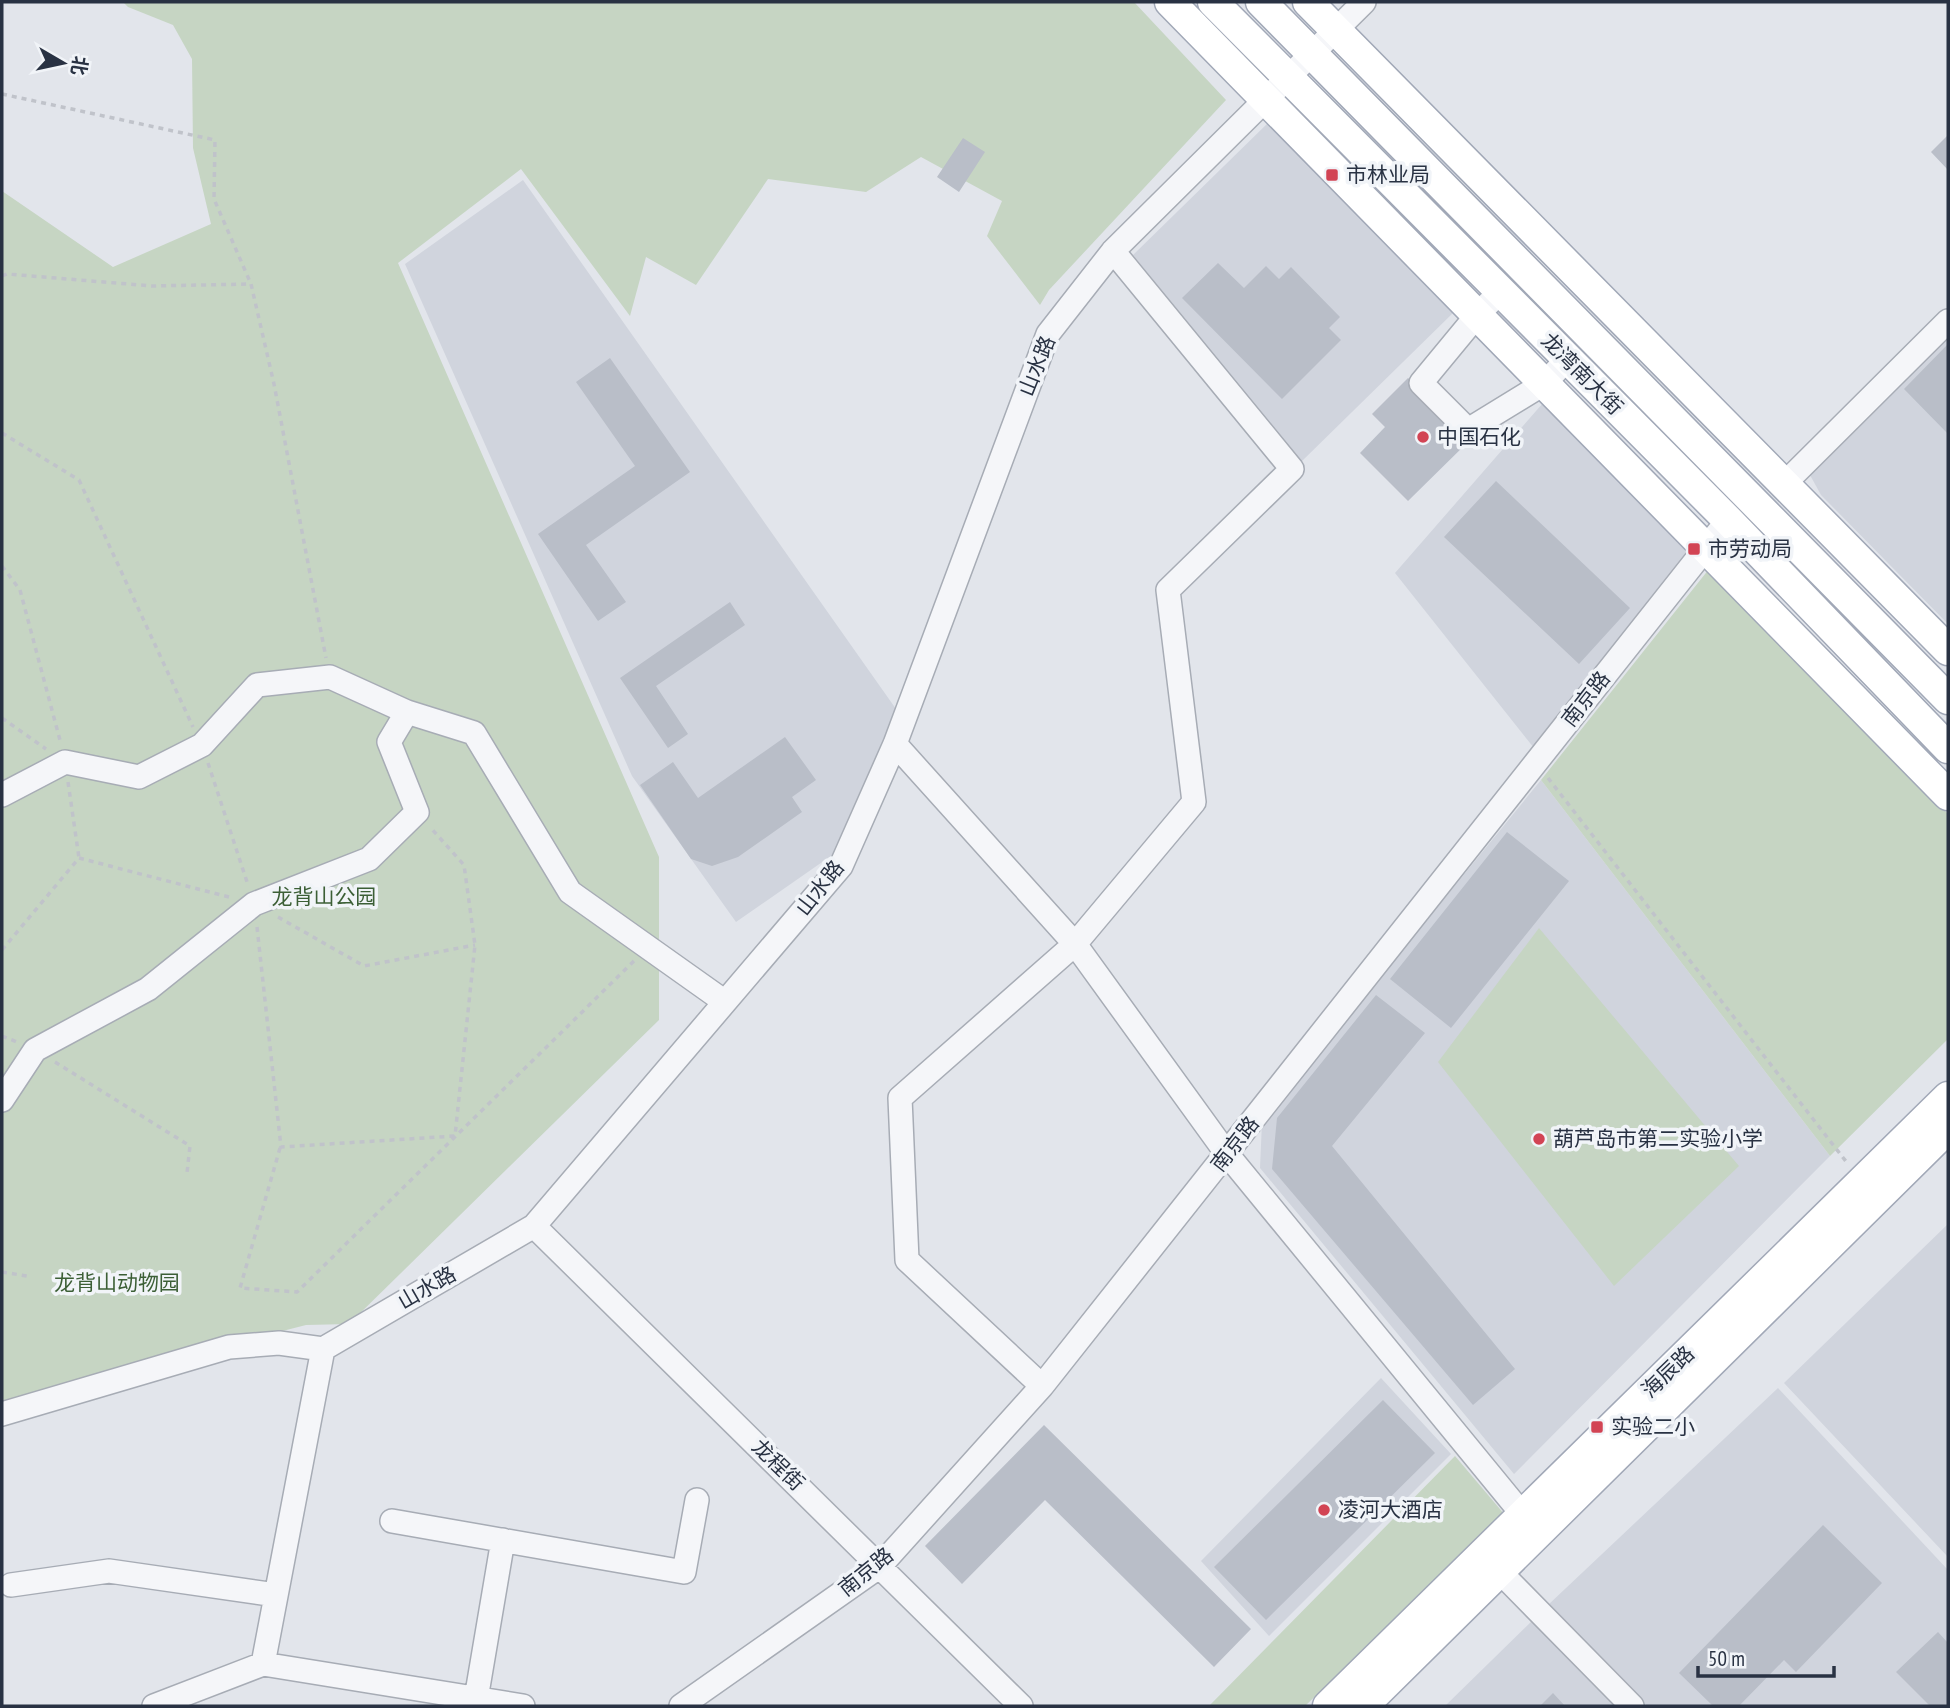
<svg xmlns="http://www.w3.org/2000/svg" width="1950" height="1708" font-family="'PT Sans Narrow','Noto Sans SC',sans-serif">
  <rect width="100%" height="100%" fill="#e2e5eb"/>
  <path fill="#d0d4dd" d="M 1270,121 L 1454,312 L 1301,462 L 1133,255 Z
    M 523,180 L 896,709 L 838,851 L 736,922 L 632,776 L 405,264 Z
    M 1948,334 L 1948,624 L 1821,495 L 1810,475 L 1823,457 Z
    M 1543,403 L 1689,554 L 1534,748 L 1395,573 Z
    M 1541,780 L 1830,1156 L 1514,1474 L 1260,1168 L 1262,1122 Z
    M 1948,1224 L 1948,1557 L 1784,1383 Z
    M 1381,1378 L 1451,1454 L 1269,1636 L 1201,1561 Z
    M 1778,1388 L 1948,1570 L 1948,1706 L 1647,1706 L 1548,1605 Z
    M 1535,1618 L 1620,1706 L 1445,1706 Z"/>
  <path fill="#c6d5c3" d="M 123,2 L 1134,2 L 1226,100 L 1049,290 L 1040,305 L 987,236 L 1002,201 L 921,157 L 866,192 L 768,179 L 696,285 L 646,257 L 630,316 L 521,169 L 398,263 L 659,857 L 659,1020 L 349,1324 L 306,1325 L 2,1402 L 2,191 L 113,267 L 211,224 L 193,148 L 192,59 L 173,25 L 128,7 Z
    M 1713,564 L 1948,814 L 1948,1039 L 1830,1156 L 1541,780 Z
    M 1539,928 L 1739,1166 L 1614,1286 L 1438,1062 Z
    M 1455,1456 L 1505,1515 L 1305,1706 L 1209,1706 Z"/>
  <path fill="#b9bec8" d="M 1948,135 L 1948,170 L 1931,152 Z
    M 963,138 L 985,152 L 959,192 L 937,177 Z
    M 1218,263 L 1244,288 L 1266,266 L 1279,279 L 1291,267 L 1340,317 L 1329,328 L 1341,340 L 1282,399 L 1182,298 Z
    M 1948,344 L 1948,434 L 1904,389 Z
    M 610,358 L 690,472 L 586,545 L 626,602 L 598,621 L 538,534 L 635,466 L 576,382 Z
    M 1408,378 L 1470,440 L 1408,501 L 1360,453 L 1385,427 L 1372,414 Z
    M 1496,481 L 1630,608 L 1579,664 L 1444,537 Z
    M 730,602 L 745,625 L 656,686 L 688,734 L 668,748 L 620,678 Z
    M 785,737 L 816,780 L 792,797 L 802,812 L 738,857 L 712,866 L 691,859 L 640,785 L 673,762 L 698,798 Z
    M 1507,832 L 1569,881 L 1451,1028 L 1390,979 Z
    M 1376,995 L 1425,1033 L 1332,1146 L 1515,1369 L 1473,1405 L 1272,1169 L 1277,1118 Z
    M 1383,1400 L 1435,1453 L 1266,1620 L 1214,1567 Z
    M 1044,1425 L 1251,1629 L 1214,1667 L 1045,1500 L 962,1584 L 925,1546 Z
    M 1823,1525 L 1882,1583 L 1796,1672 L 1784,1660 L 1739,1706 L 1713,1706 L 1679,1673 Z
    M 1938,1632 L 1948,1643 L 1948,1706 L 1930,1706 L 1896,1672 Z
    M 1553,1693 L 1565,1706 L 1540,1706 Z"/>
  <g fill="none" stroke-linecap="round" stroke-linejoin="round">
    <defs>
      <path id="minor" d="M 1500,292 L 1478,314 L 1421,383 L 1468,430 L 1545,383 L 1567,359
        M 1784,484 L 1948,321
        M 895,744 L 1075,944 L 1227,1154 L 1523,1515
        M 2,795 L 65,762 L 139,777 L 202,745 L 257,685 L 330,677 L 407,712 L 474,733 L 570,892 L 725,1002
        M 2,1100 L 35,1050 L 148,989 L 254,904 L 369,859 L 417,812 L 389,742 L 407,712
        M 534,1226 L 1021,1706
        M 1042,1386 L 907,1260 L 900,1098 L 1075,944 L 1194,802 L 1168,590 L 1292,469 L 1113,251
        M 2,1414 L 229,1347 L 279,1343 L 323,1349 L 534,1226 L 841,866 L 895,744 L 1048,334 L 1113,251 L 1364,2
        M 392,1521 L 684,1572 L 697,1500
        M 1500,1572 L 1632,1706
        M 11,1585 L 109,1571 L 276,1595
        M 263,1664 L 323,1349
        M 476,1699 L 503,1540
        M 154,1706 L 263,1664 L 523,1706
        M 681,1706 L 880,1566 L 1042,1386 L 1728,520"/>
      <path id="major" d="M 1170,2 L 1948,795
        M 1213,2 L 1728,520 L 1948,748
        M 1261,2 L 1948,699
        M 1308,2 L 1948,650
        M 1328,1706 L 1948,1097
        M 1363,1706 L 1948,1128"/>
    </defs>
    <use href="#minor" stroke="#a7acb5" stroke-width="26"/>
    <use href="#major" stroke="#a1a8b7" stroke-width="33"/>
    <path stroke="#c0c3ca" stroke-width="3.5" stroke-dasharray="5 5" stroke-linecap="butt" d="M 2,94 L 215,140 L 214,199 L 251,284
      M 2,276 L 7,274 L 152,286 L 251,284 L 274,384 L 326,658
      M 2,433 L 79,480 L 193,727
      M 2,566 L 20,590 L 61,744
      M 2,718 L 46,749
      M 208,763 L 248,885
      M 1548,778 L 1848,1164
      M 68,782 L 79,858
      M 278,917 L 364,966 L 475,945
      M 257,927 L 281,1147 L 455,1136 L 475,945 L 464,865 L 430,827
      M 2,950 L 79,858 L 229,897
      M 2,1036 L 17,1042
      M 55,1062 L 190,1146 L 187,1173
      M 280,1148 L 240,1288 L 297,1292 L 634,961
      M 2,1272 L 27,1276"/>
    <use href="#minor" stroke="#f5f6f9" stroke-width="23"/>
    <use href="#major" stroke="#fff" stroke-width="30"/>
  </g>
  <g fill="#d24454" stroke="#f1f4f8" stroke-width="2.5">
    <rect x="1325" y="168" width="14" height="14" rx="3.5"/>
    <circle cx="1423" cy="437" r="7"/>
    <rect x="1687" y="542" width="14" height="14" rx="3.5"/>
    <circle cx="1539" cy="1139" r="7"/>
    <rect x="1590" y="1420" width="14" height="14" rx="3.5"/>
    <circle cx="1324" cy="1510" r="7"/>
  </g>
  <g text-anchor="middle" stroke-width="7" stroke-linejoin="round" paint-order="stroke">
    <g font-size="21" fill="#293243" stroke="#f1f4f8" text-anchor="start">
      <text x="1346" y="182">市林业局</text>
      <text x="1437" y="444">中国石化</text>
      <text x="1708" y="556">市劳动局</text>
      <text x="1553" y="1146">葫芦岛市第二实验小学</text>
      <text x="1611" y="1434">实验二小</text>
      <text x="1338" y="1517">凌河大酒店</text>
    </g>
    <g font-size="21" fill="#293243" stroke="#f1f4f8">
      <text transform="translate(1037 366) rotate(-68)" y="7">山水路</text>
      <text transform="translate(1582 374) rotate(45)" y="7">龙湾南大街</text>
      <text transform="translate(1586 699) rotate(-52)" y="7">南京路</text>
      <text transform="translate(820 888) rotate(-52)" y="7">山水路</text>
      <text transform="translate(1235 1144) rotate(-52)" y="7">南京路</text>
      <text transform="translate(427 1288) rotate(-30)" y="7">山水路</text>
      <text transform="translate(1668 1372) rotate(-44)" y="7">海辰路</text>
      <text transform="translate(778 1465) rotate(44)" y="7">龙程街</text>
      <text transform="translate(866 1572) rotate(-39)" y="7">南京路</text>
    </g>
    <g font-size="21" fill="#3c5f36" stroke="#f1f4f8">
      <text x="324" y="904">龙背山公园</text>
      <text x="117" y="1290">龙背山动物园</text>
    </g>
  </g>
  <rect width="1950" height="1708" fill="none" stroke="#293243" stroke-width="7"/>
  <g transform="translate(63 63) rotate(99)" stroke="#f1f4f8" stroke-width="5" paint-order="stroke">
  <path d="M0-5L12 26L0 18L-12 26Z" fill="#293243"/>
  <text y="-10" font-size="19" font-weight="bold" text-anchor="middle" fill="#293243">北</text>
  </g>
  <path d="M1698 1666v10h136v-10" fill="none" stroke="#293243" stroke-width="3.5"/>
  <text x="1708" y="1666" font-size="21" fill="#293243" stroke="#f1f4f8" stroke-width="5" paint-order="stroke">50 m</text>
</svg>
